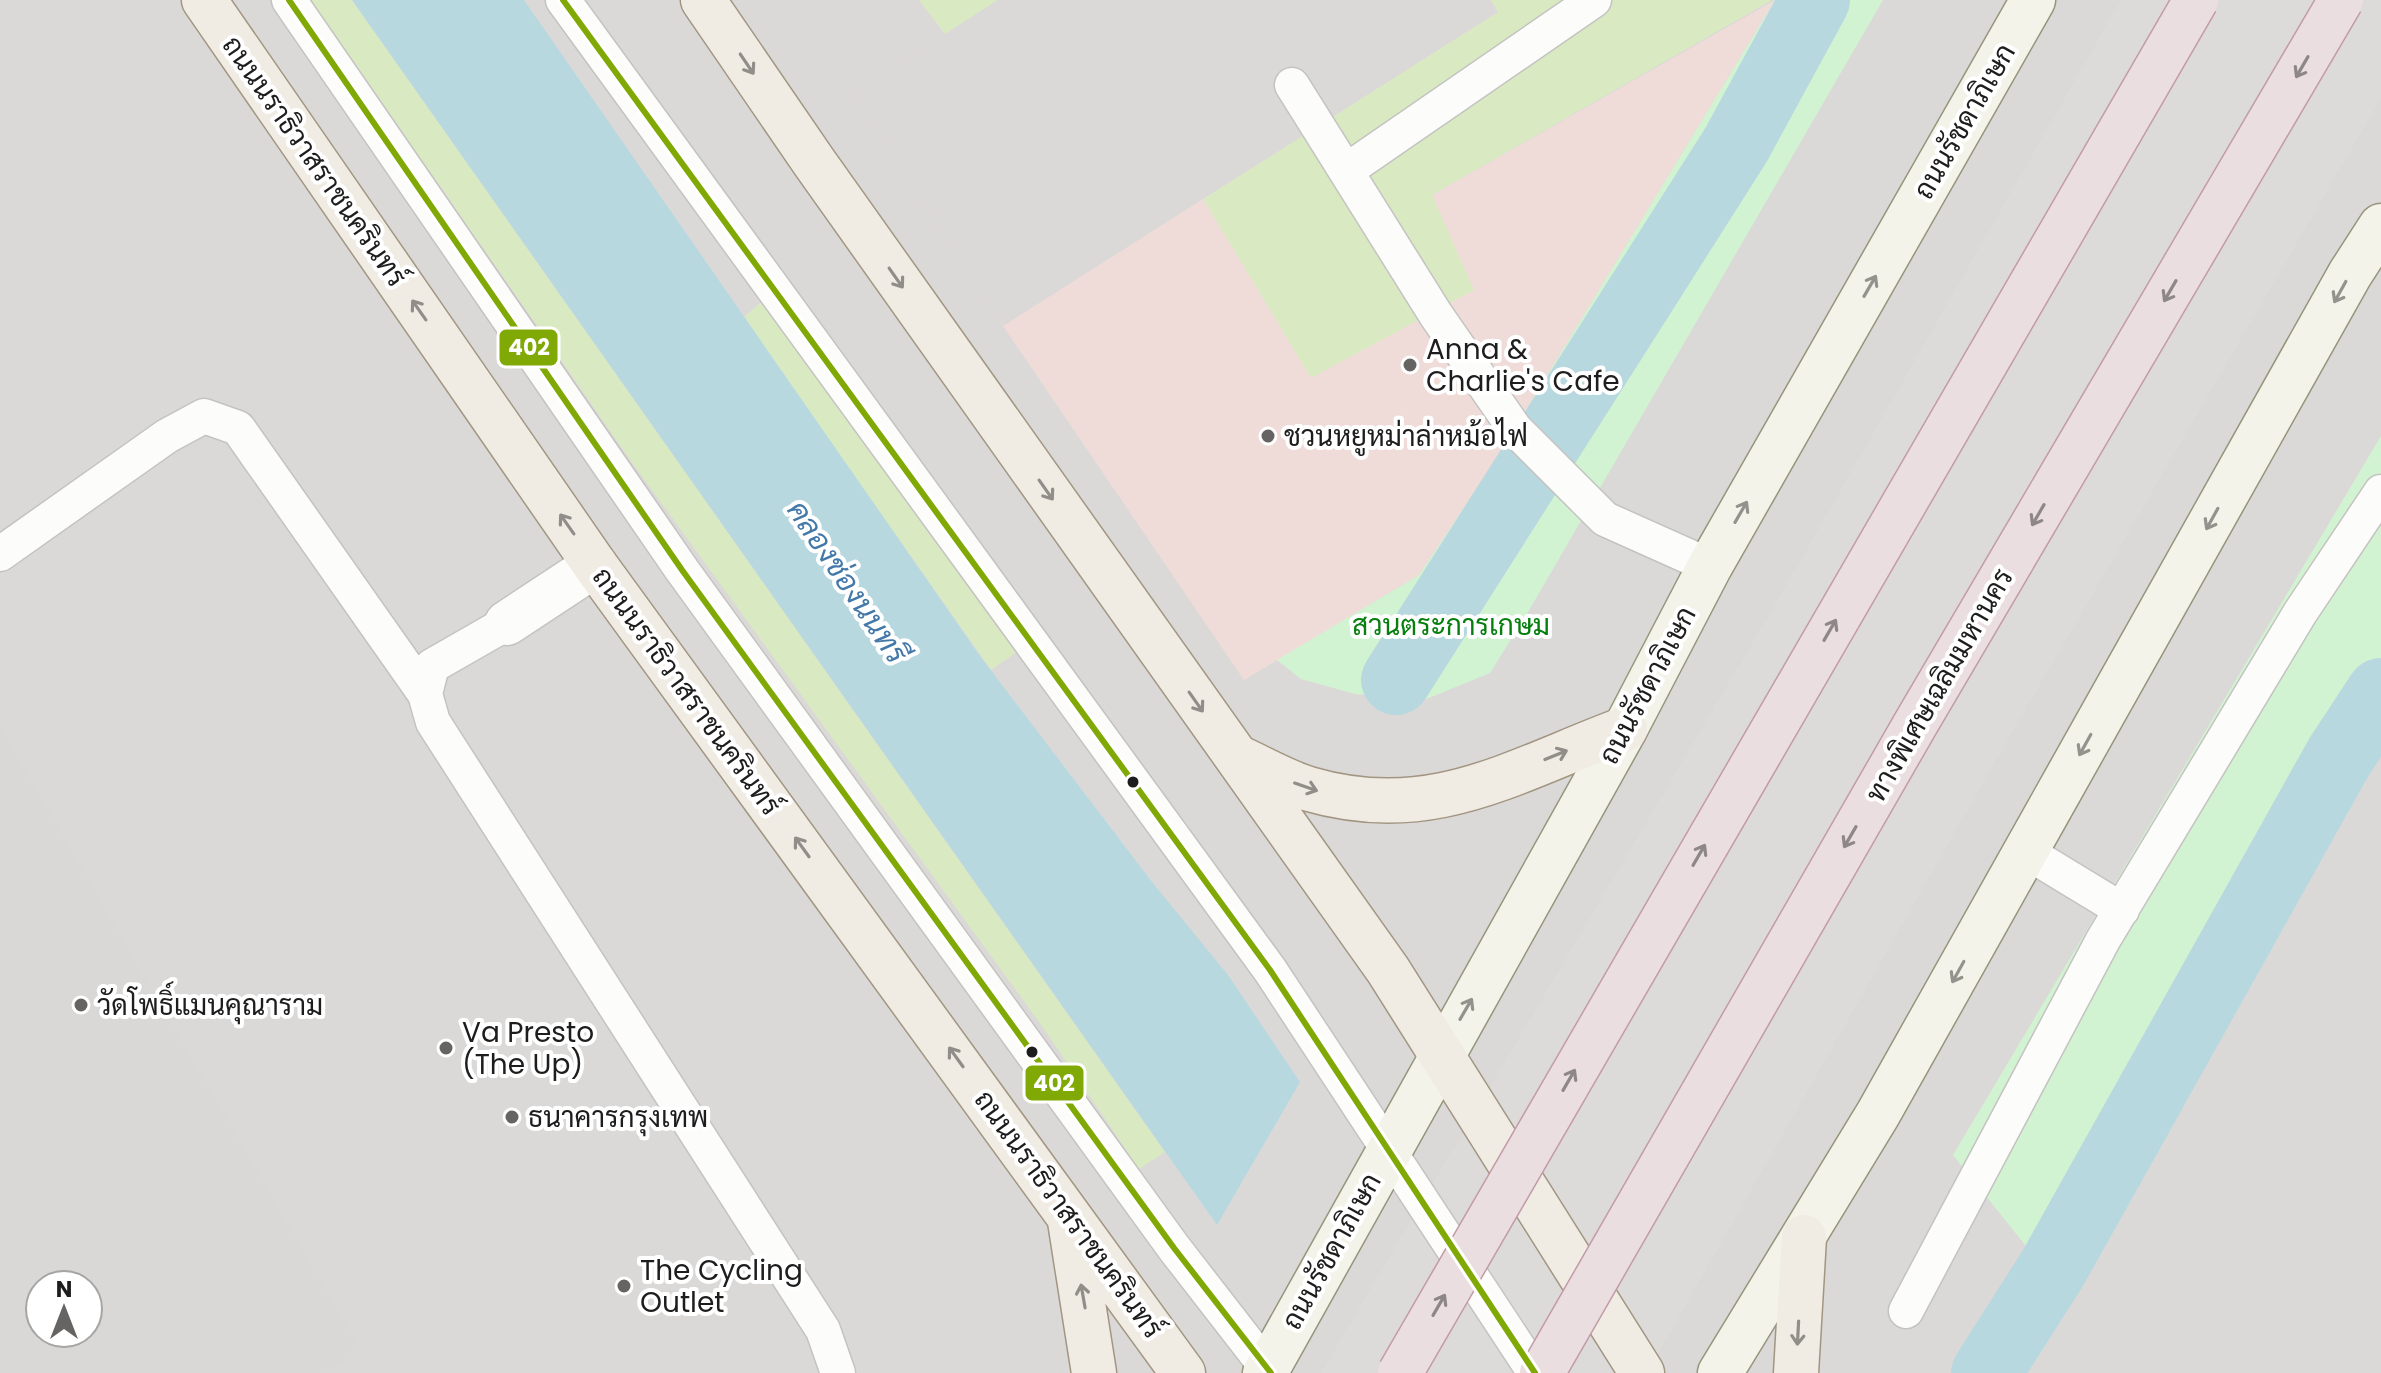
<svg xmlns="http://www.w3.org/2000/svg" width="2381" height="1373" font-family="Poppins,Sarabun,sans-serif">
  <rect width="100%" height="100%" fill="#ece9e5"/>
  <path fill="#dbd9d7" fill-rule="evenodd" d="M 0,0 L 2381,0 L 2381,1373 L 0,1373 ZM 40,1285 L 88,1285 L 88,1333 L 40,1333 Z"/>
  <path fill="#efdcd9" d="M 998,0 L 1491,0 L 1498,12 L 1432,195 L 1775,0 L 1500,453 L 1419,575 L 1244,680 L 1003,326 L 854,92 Z"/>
  <path fill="#dad8d7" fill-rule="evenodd" d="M 0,726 L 361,1350 L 325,1373 L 0,1373 ZM 40,1285 L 88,1285 L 88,1333 L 40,1333 Z"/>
  <path fill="#d9eac2" d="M 311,0 L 352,0 L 1165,1152 L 1139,1169 L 1042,1026 L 633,464 Z
    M 919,0 L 998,0 L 945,34 Z
    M 1491,0 L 1772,0 L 1432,195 L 1474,290 L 1311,378 L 1203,199 L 1498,12 Z
    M 767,297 L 1021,649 L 991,670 L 743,318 Z"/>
  <path fill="#d2f3d1" d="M 1775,0 L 1883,0 L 1528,612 L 1490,673 L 1424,700 L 1355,694 L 1301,679 L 1277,660 L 1419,575 L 1500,453 Z
    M 2381,436 L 2381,676 L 2247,884 L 2030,1251 L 1953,1155 Z"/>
  <path fill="#dad9d7" d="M 998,0 L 1490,0 L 1498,12 L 1003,326 L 854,92 Z"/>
  <path fill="#b8d8e0" d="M 352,0 L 524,0 L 980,656 L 1152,882 L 1228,975 L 1300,1082 L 1217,1225 Z"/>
  <path fill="#dcdbd9" d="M 2121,0 L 2381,0 L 2381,98 L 1978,791 L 1647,1373 L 1321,1373 L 1782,593 Z"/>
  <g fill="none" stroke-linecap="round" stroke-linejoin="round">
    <path stroke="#b8d8e0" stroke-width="70" d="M 1396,680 L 1736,145 L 1815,0
      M 1986,1373 L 2053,1268 L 2339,757 L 2381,693"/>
    <defs>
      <path id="service" d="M 289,0 L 682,570 L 1174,1248 L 1271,1373
        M 563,0 L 1270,970 L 1535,1373
        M 1292,85 L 1436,315 L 1515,429 L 1605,519 L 1710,566
        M 1346,171 L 1594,0
        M 0,554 L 167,436 L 204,416 L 238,428 L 425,694
        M 507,623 L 432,666 L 425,694 L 433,722 L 823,1330 L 838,1373
        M 2025,851 L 2122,910
        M 1906,1311 L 2103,940 L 2300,613 L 2381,492"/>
      <path id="minor" d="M 507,623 L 595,565"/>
      <path id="secondary" d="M 1265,1373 L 1625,729 L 1710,566 L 2033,0
        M 1720,1373 L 1878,1114 L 2350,274 L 2381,226"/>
      <path id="primary" d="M 204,0 L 595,565 L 1183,1373
        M 703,0 L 814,162 L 1388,970 L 1642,1373
        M 1237,757 C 1260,767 1285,782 1309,789 C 1432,825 1514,770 1625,729
        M 1070,1221 L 1094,1373
        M 1796,1373 L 1804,1237"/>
    </defs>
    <use href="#service" stroke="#c4c3c1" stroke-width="37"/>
    <use href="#minor" stroke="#c4c3c1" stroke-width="47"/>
    <use href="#secondary" stroke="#95957c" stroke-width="47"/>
    <use href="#primary" stroke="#a29682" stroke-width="47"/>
    <use href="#service" stroke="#fcfcfb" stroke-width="34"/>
    <use href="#minor" stroke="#fcfcfb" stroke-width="44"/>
    <use href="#secondary" stroke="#f3f3e9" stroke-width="44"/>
    <use href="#primary" stroke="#f0ebe3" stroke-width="44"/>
    <defs>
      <path id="motorway-bridge" d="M 1400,1373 L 2196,0
        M 1542,1373 L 1916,723 L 2341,0"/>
    </defs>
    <use href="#motorway-bridge" stroke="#c29ba7" stroke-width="47" stroke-linecap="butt"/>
    <use href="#motorway-bridge" stroke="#eadee0" stroke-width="44"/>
    <defs>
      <path id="bus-1" d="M 289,0 L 682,570 L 1174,1248 L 1271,1373
        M 563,0 L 1270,970 L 1535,1373"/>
    </defs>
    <use href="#bus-1" stroke="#fff" stroke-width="12"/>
    <use href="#bus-1" stroke="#80a906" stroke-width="6"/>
  </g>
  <defs><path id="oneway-shaft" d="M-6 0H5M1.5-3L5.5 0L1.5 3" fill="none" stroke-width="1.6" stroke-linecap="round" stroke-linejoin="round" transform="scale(2)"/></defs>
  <g stroke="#918e8a">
    <use href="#oneway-shaft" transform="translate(747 64) rotate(56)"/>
    <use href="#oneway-shaft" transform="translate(896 278) rotate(55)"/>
    <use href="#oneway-shaft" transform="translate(419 310) rotate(-125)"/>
    <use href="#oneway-shaft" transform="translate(1046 490) rotate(55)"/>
    <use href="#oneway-shaft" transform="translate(567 524) rotate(-125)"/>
    <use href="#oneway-shaft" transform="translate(1196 702) rotate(55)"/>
    <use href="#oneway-shaft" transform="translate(1556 755) rotate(-22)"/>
    <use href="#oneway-shaft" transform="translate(1306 787) rotate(19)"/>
    <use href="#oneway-shaft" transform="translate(802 847) rotate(-126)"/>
    <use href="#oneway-shaft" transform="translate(956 1057) rotate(-126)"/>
    <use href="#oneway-shaft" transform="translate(1083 1296) rotate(-100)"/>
    <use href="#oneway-shaft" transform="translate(1798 1333) rotate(93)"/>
  </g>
  <g stroke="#8e8788">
    <use href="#oneway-shaft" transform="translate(2302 67) rotate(120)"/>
    <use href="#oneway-shaft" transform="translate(2170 291) rotate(120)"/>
    <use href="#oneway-shaft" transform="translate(2038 515) rotate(120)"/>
    <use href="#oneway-shaft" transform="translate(1830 630) rotate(-60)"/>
    <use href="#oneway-shaft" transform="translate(1850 837) rotate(120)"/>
    <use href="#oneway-shaft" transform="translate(1699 855) rotate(-60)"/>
    <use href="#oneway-shaft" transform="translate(1569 1080) rotate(-60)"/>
    <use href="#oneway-shaft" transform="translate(1439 1305) rotate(-60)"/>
  </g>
  <g stroke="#93938d">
    <use href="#oneway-shaft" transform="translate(1870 286) rotate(-60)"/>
    <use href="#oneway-shaft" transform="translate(2340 292) rotate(119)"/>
    <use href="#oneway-shaft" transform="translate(1741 512) rotate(-60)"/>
    <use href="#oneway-shaft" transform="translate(2212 519) rotate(119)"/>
    <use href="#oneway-shaft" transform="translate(2085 745) rotate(119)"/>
    <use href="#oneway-shaft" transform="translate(1958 972) rotate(119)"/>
    <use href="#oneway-shaft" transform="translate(1466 1009) rotate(-60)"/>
  </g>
  <g fill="#656463" stroke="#fff" stroke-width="3">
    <circle cx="1410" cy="365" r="8"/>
    <circle cx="1268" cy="436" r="8"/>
    <circle cx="81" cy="1005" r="8"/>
    <circle cx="446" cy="1048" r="8"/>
    <circle cx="512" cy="1117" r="8"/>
    <circle cx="624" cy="1286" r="8"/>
  </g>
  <g fill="#1d1d1d" stroke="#fff" stroke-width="3">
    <circle cx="1133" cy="782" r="7"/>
    <circle cx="1032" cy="1052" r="7"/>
  </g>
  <g text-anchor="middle" stroke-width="8" stroke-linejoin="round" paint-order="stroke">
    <g font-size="28" fill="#1d1d1d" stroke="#fff">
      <text transform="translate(1964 121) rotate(-60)" y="10">ถนนรัชดาภิเษก</text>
      <text transform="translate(315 161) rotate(55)" y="10">ถนนนราธิวาสราชนครินทร์</text>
      <text transform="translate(1647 685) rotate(-62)" y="10">ถนนรัชดาภิเษก</text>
      <text transform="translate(1939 685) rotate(-60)" y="10">ทางพิเศษเฉลิมมหานคร</text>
      <text transform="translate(687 691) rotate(54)" y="10">ถนนนราธิวาสราชนครินทร์</text>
      <text transform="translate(1069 1214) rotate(54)" y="10">ถนนนราธิวาสราชนครินทร์</text>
      <text transform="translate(1331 1251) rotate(-61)" y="10">ถนนรัชดาภิเษก</text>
    </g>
    <g font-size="28" fill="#1d1d1d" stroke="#fff" text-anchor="start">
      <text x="1426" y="359">Anna &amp;<tspan x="1426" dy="32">Charlie's Cafe</tspan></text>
      <text x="1284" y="446">ชวนหยูหม่าล่าหม้อไฟ</text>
      <text x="97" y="1015">วัดโพธิ์แมนคุณาราม</text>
      <text x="462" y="1042">Va Presto<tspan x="462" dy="32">(The Up)</tspan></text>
      <text x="528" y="1127">ธนาคารกรุงเทพ</text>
      <text x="640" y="1280">The Cycling<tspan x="640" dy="32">Outlet</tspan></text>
    </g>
    <g font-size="28" fill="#077f0f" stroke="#fff">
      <text x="1451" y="635">สวนตระการเกษม</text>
    </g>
    <g font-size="30" font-style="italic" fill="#4378a8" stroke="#fff">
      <text transform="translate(847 582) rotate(56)" y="10">คลองช่องนนทรี</text>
    </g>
  </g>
  <g stroke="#fff" stroke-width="3">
    <rect x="498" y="328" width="61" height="39" rx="8" fill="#80a906"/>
    <rect x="1024" y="1064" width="61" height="38" rx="8" fill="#80a906"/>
  </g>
  <g font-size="22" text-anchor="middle" font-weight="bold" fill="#fff">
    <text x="529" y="355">402</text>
    <text x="1054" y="1091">402</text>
  </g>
  <g transform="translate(64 1309)"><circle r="38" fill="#ffffff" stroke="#a5a5a5" stroke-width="2"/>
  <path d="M0-6L14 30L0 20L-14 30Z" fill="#656463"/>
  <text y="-12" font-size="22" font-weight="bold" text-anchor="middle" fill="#1d1d1d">N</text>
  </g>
</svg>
